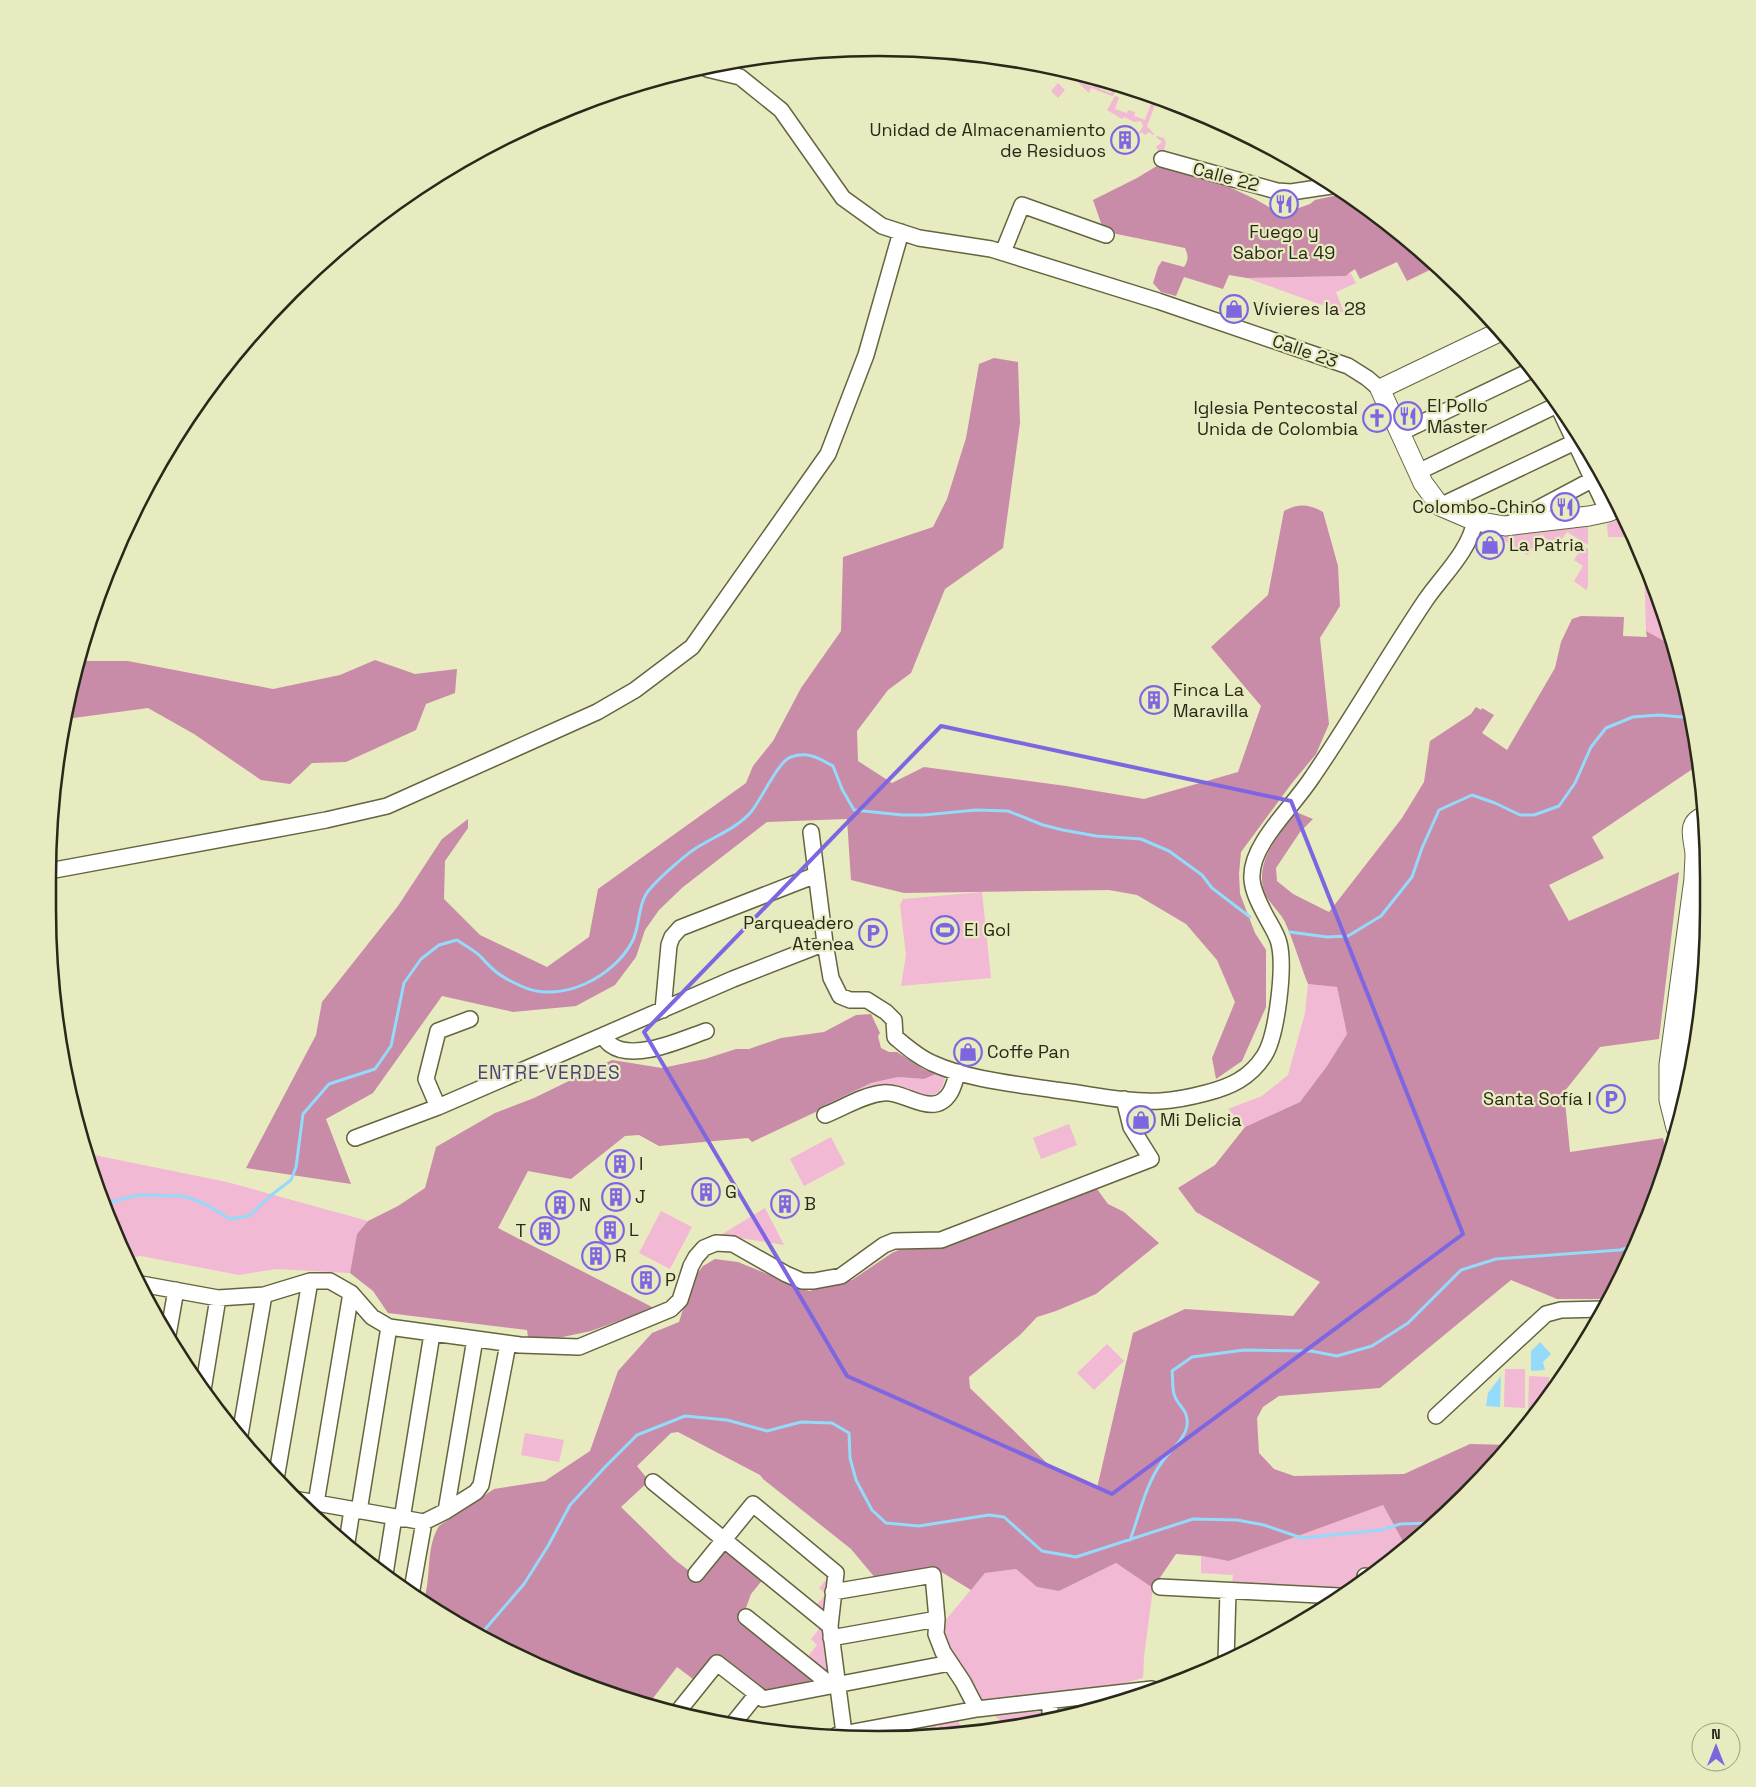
<svg xmlns="http://www.w3.org/2000/svg" width="1756" height="1787" font-family="'Space Grotesk',sans-serif">
  <rect width="100%" height="100%" fill="#e8eac0"/>
  <path fill="#f1b9d3" d="M 1078,76 L 1083,77 L 1082,83 L 1093,87 L 1095,83 L 1101,85 L 1100,89 L 1111,93 L 1115,85 L 1117,85 L 1114,95 L 1112,96 L 1091,88 L 1089,93 L 1076,80 Z
    M 1058,83 L 1065,90 L 1058,98 L 1051,91 Z
    M 1115,96 L 1119,97 L 1115,109 L 1127,113 L 1128,110 L 1135,112 L 1134,116 L 1145,120 L 1154,96 L 1158,97 L 1147,126 L 1154,134 L 1153,135 L 1149,132 L 1145,135 L 1141,132 L 1138,137 L 1137,136 L 1143,126 L 1141,121 L 1134,122 L 1124,117 L 1122,119 L 1107,110 Z
    M 1157,136 L 1164,138 L 1166,143 L 1164,150 L 1181,160 L 1160,153 L 1156,147 L 1162,142 L 1156,137 Z
    M 1349,272 L 1350,272 L 1356,283 L 1336,292 L 1344,313 L 1247,278 L 1346,276 Z
    M 1622,519 L 1626,519 L 1633,537 L 1608,537 L 1607,524 Z
    M 1588,524 L 1588,545 L 1567,532 L 1557,546 L 1544,537 L 1544,536 L 1542,534 L 1528,555 L 1489,531 Z
    M 1583,546 L 1588,549 L 1588,586 L 1586,590 L 1574,581 L 1583,566 L 1574,560 Z
    M 1644,567 L 1666,642 L 1646,631 Z
    M 982,892 L 991,978 L 901,986 L 906,955 L 900,905 L 903,899 Z
    M 1308,984 L 1337,987 L 1347,1034 L 1327,1066 L 1300,1102 L 1245,1127 L 1228,1109 L 1262,1096 L 1288,1075 L 1305,1013 Z
    M 936,1074 L 945,1078 C 943,1087 940,1094 931,1095 C 919,1097 909,1087 897,1086 C 882,1084 839,1104 822,1109 L 821,1107 L 871,1083 L 898,1077 L 924,1079 Z
    M 1069,1124 L 1077,1145 L 1041,1159 L 1033,1138 Z
    M 831,1137 L 845,1164 L 804,1186 L 790,1159 Z
    M 89,1154 L 227,1182 L 368,1221 L 357,1234 L 350,1273 L 276,1269 L 239,1275 L 141,1256 L 127,1258 L 111,1227 Z
    M 765,1208 L 784,1245 L 721,1235 Z
    M 661,1211 L 692,1227 L 670,1269 L 639,1253 Z
    M 1107,1344 L 1124,1361 L 1094,1390 L 1077,1373 Z
    M 1505,1369 L 1525,1369 L 1525,1408 L 1504,1407 Z
    M 1529,1376 L 1549,1377 L 1549,1392 L 1532,1415 L 1528,1415 Z
    M 525,1433 L 564,1440 L 559,1462 L 521,1455 Z
    M 1383,1505 L 1406,1547 L 1380,1570 L 1361,1569 L 1361,1579 L 1337,1591 L 1232,1586 L 1233,1575 L 1201,1573 L 1201,1556 L 1229,1561 Z
    M 1116,1563 L 1153,1588 L 1144,1656 L 1143,1678 L 1117,1685 L 981,1700 L 949,1650 L 943,1633 L 944,1622 L 985,1573 L 1016,1569 L 1037,1587 L 1059,1591 Z
    M 831,1574 L 828,1619 L 814,1608 L 826,1594 L 819,1588 Z
    M 822,1625 L 833,1680 L 806,1659 L 817,1645 L 811,1639 Z
    M 1044,1711 L 1044,1719 L 1007,1725 L 993,1715 Z
    M 958,1720 L 960,1725 L 954,1734 L 950,1735 L 937,1725 L 927,1738 L 923,1737 L 911,1728 Z"/>
  <path fill="#c88ba8" d="M 1160,164 L 1216,181 L 1255,199 L 1274,210 L 1296,209 L 1310,204 L 1315,200 L 1342,194 L 1426,254 L 1438,266 L 1407,281 L 1397,262 L 1360,279 L 1355,269 L 1349,273 L 1346,276 L 1247,278 L 1229,275 L 1223,289 L 1184,277 L 1176,296 L 1161,292 L 1153,283 L 1158,267 L 1162,261 L 1184,267 C 1189,260 1188,255 1185,248 L 1107,232 L 1101,223 L 1093,200 L 1137,178 Z
    M 994,358 L 1018,362 L 1020,423 L 1003,548 L 945,589 L 911,673 L 888,690 L 857,731 L 858,761 L 892,783 L 924,767 L 1066,786 L 1144,799 L 1238,772 L 1261,706 L 1211,647 L 1268,595 L 1284,511 C 1299,503 1309,504 1323,512 L 1338,566 L 1340,606 L 1320,638 L 1329,724 L 1316,754 L 1292,783 L 1241,852 L 1239,874 L 1240,894 L 1255,933 L 1266,950 L 1266,1007 L 1242,1061 L 1216,1079 L 1212,1058 L 1235,1002 L 1217,960 L 1186,924 L 1137,895 L 1109,890 L 904,893 L 851,880 L 847,819 L 767,822 L 683,887 L 659,910 L 645,930 L 636,957 L 615,985 L 576,1006 L 513,1012 L 442,996 L 373,1093 L 326,1119 L 351,1184 L 246,1168 L 316,1035 L 322,1002 L 398,906 L 442,839 L 468,819 L 468,828 L 445,861 L 444,899 L 480,935 L 547,967 L 589,937 L 598,889 L 746,783 L 753,766 L 773,741 L 801,688 L 841,631 L 843,557 L 933,527 L 947,499 L 966,438 L 979,364 Z
    M 1581,616 L 1624,617 L 1623,636 L 1647,637 L 1646,631 L 1666,642 L 1692,732 L 1698,772 L 1691,770 L 1592,837 L 1604,858 L 1549,885 L 1569,921 L 1679,872 L 1659,1039 L 1600,1047 L 1564,1092 L 1570,1152 L 1663,1138 L 1668,1160 L 1665,1176 L 1609,1299 L 1557,1299 L 1511,1280 L 1380,1388 L 1279,1396 L 1263,1407 L 1257,1418 L 1259,1453 L 1274,1469 L 1294,1476 L 1404,1474 L 1470,1444 L 1511,1445 L 1503,1456 L 1406,1547 L 1383,1505 L 1229,1561 L 1202,1556 L 1176,1554 L 1153,1588 L 1116,1563 L 1059,1591 L 1037,1587 L 1016,1569 L 985,1573 L 971,1590 L 935,1568 L 877,1580 L 851,1549 L 763,1479 L 760,1475 L 678,1432 L 671,1433 L 637,1466 L 649,1481 L 621,1507 L 675,1560 L 692,1573 L 723,1546 L 764,1578 L 751,1594 L 742,1619 L 822,1683 L 760,1693 L 715,1658 L 697,1682 L 677,1667 L 647,1706 L 560,1676 L 423,1603 C 432,1579 425,1548 439,1526 L 494,1489 L 545,1481 L 590,1451 L 618,1371 L 652,1333 L 679,1322 L 692,1281 L 703,1266 L 715,1259 L 738,1262 L 809,1291 L 852,1280 L 892,1253 L 903,1248 L 942,1248 L 1097,1189 L 1108,1204 L 1124,1212 L 1159,1243 L 1096,1294 L 1056,1311 L 1037,1317 L 1021,1334 L 969,1377 L 970,1388 L 1054,1470 L 1097,1488 L 1133,1333 L 1185,1309 L 1293,1316 L 1320,1282 L 1196,1212 L 1178,1188 L 1215,1165 L 1245,1127 L 1300,1102 L 1327,1066 L 1347,1034 L 1337,987 L 1308,984 C 1300,964 1294,942 1285,922 C 1280,912 1270,904 1265,894 C 1253,862 1279,835 1296,812 L 1313,819 L 1300,832 L 1276,868 L 1277,881 L 1293,894 L 1329,912 L 1402,818 L 1424,782 L 1430,741 L 1471,714 L 1476,707 L 1481,710 L 1482,708 L 1494,715 L 1482,733 L 1507,750 L 1555,668 L 1561,642 L 1572,619 Z
    M 375,660 L 415,674 L 457,669 L 455,693 L 426,704 L 416,730 L 346,762 L 312,763 L 290,784 L 261,780 L 194,734 L 148,708 L 66,719 L 80,661 L 128,661 L 273,689 L 340,675 Z
    M 871,1014 L 880,1033 L 878,1036 L 881,1048 L 889,1052 L 897,1052 L 923,1069 L 936,1074 L 924,1079 L 898,1077 L 871,1083 L 821,1107 L 822,1109 L 752,1142 L 748,1138 L 659,1146 L 639,1135 L 625,1136 L 571,1179 L 528,1171 L 498,1228 L 654,1308 L 591,1331 L 558,1338 L 528,1337 L 527,1330 L 388,1313 L 373,1291 L 350,1273 L 357,1234 L 368,1221 L 398,1206 L 425,1188 L 436,1147 L 495,1113 L 534,1098 L 612,1060 L 662,1068 L 705,1059 L 736,1049 L 749,1049 L 781,1038 L 824,1032 L 856,1015 Z"/>
  <path fill="#94dafa" d="M 1540,1342 L 1551,1354 L 1543,1362 L 1545,1370 L 1531,1371 L 1531,1351 Z
    M 1501,1376 L 1500,1407 L 1486,1406 L 1488,1393 Z"/>
  <g fill="none" stroke-linecap="round" stroke-linejoin="round">
    <path stroke="#94dafa" stroke-width="3" d="M 1290,932 L 1327,937 L 1348,936 L 1381,916 L 1412,877 L 1422,848 L 1439,810 L 1472,795 L 1495,803 L 1520,815 L 1534,815 L 1559,806 L 1575,783 L 1591,747 L 1606,728 L 1633,717 L 1659,715 L 1681,717 L 1689,715
      M 104,1205 L 111,1202 L 138,1195 L 184,1196 L 205,1204 L 230,1219 L 249,1216 L 270,1196 L 291,1180 L 296,1167 L 303,1114 L 329,1084 L 375,1069 L 391,1046 L 404,983 L 421,959 L 439,945 L 457,940 C 464,945 472,949 479,955 C 484,960 489,966 495,971 C 502,977 512,982 521,986 C 560,1005 615,977 633,940 C 640,925 638,903 649,890 C 659,878 688,852 701,845 C 718,835 738,827 751,812 C 761,800 779,760 791,757 C 808,751 818,758 833,766 L 842,789 L 854,810 L 902,815 L 924,815 L 976,810 L 1008,811 L 1043,825 L 1063,830 L 1096,836 L 1141,839 L 1169,851 L 1202,875 L 1212,888 L 1250,917
      M 1130,1540 C 1140,1514 1145,1485 1162,1462 C 1169,1452 1186,1438 1187,1425 C 1189,1409 1177,1406 1174,1394 C 1172,1387 1173,1378 1172,1371 L 1192,1357 L 1244,1350 L 1311,1351 L 1337,1356 L 1372,1346 L 1408,1323 L 1461,1270 L 1496,1259 L 1620,1250 L 1633,1246
      M 481,1634 L 524,1584 L 548,1546 L 570,1505 L 605,1467 L 637,1435 L 685,1416 L 727,1420 L 767,1431 L 801,1422 L 832,1423 L 849,1433 L 850,1458 L 856,1480 L 872,1510 L 886,1523 L 919,1526 L 989,1515 L 1004,1517 L 1042,1551 L 1076,1557 L 1193,1519 L 1237,1520 L 1264,1525 L 1302,1538 L 1381,1530 L 1400,1524 L 1432,1523"/>
    <defs>
      <path id="minor" d="M 707,69 L 740,77 L 781,110 L 843,198 L 882,226 L 919,238 L 991,249 L 1158,301 L 1348,366 L 1367,378 L 1380,389
        M 1162,159 L 1277,191 L 1291,192 L 1331,186
        M 1003,252 L 1022,205 L 1106,235
        M 1557,404 L 1608,512
        M 1400,433 L 1534,369
        M 1418,472 L 1557,405
        M 1440,506 L 1579,440
        M 1509,524 L 1601,475
        M 811,832 L 825,943
        M 49,871 L 326,820 L 387,806 L 597,712 L 635,690 L 692,647 L 828,454 L 866,355 L 901,232
        M 663,1010 L 669,945 L 672,937 L 680,928 L 816,875
        M 603,1036 C 605,1039 608,1043 611,1045 C 634,1062 683,1039 706,1031
        M 438,1107 L 426,1079 L 438,1031 L 470,1019
        M 825,1115 C 843,1108 863,1095 883,1093 C 905,1090 933,1120 950,1093 C 954,1087 955,1079 958,1072
        M 355,1138 L 438,1107 L 733,979 L 825,943 L 831,978 L 840,996 L 850,1000 L 867,1000 L 886,1012 L 894,1020 L 895,1037 C 907,1047 918,1057 932,1063 C 969,1080 1016,1084 1055,1090 C 1090,1094 1126,1103 1161,1101 C 1176,1100 1191,1097 1206,1093 C 1230,1087 1250,1078 1264,1056 C 1277,1036 1285,967 1279,943 C 1277,935 1272,927 1268,920 C 1251,889 1244,873 1264,841 C 1278,818 1298,799 1313,776 C 1352,719 1386,659 1425,601 C 1442,576 1469,552 1475,521
        M 141,1284 L 218,1298 L 264,1295 L 310,1281 L 330,1281 L 351,1293 L 372,1317 L 389,1327 L 520,1345 L 579,1347 L 671,1309 L 680,1300 L 691,1266 L 696,1257 L 704,1248 L 716,1243 L 733,1244 L 786,1274 L 802,1281 L 814,1281 L 841,1276 L 884,1245 L 894,1241 L 941,1240 L 1151,1159 L 1131,1127 L 1124,1099
        M 168,1335 L 176,1290
        M 203,1390 L 218,1298
        M 1436,1416 L 1546,1314 L 1561,1310 L 1604,1309
        M 240,1435 L 264,1295
        M 276,1479 L 310,1281
        M 653,1482 L 830,1626
        M 294,1499 L 424,1522 L 446,1511 L 476,1492 L 481,1485 L 508,1344
        M 316,1503 L 351,1293
        M 359,1511 L 389,1327
        M 446,1511 L 475,1339
        M 402,1519 L 432,1334
        M 347,1542 L 352,1510
        M 385,1574 L 394,1517
        M 696,1574 L 753,1504 L 836,1573 L 830,1626 L 844,1733
        M 1365,1579 L 1365,1576 L 1369,1577
        M 1160,1587 L 1339,1596
        M 833,1592 L 933,1575 L 937,1619 L 936,1634 L 943,1652 L 963,1682 L 977,1709
        M 411,1595 L 424,1522
        M 746,1617 L 832,1686
        M 831,1638 L 937,1619
        M 1226,1661 L 1228,1591
        M 757,1694 L 763,1699 L 950,1663
        M 1050,1702 L 1050,1718
        M 676,1714 L 717,1663 L 757,1694 L 732,1725
        M 837,1735 L 977,1709 L 1152,1689"/>
      <path id="major" d="M 1499,332 L 1380,389 L 1423,483 L 1440,506 L 1475,521 L 1505,526 L 1589,516 L 1608,512 L 1620,507
        M 1685,1088 L 1688,1035 L 1704,921
        M 1676,1128 L 1669,1100 L 1669,1065 L 1694,879 C 1694,871 1695,862 1695,854 C 1694,838 1685,823 1705,816"/>
    </defs>
    <use href="#minor" stroke="#64653f" stroke-width="18"/>
    <use href="#major" stroke="#64653f" stroke-width="21"/>
    <use href="#minor" stroke="#fff" stroke-width="15"/>
    <use href="#major" stroke="#fff" stroke-width="19"/>
  </g>
  <path fill="none" stroke="#7f66e1" stroke-width="4" stroke-linejoin="round" d="M 941,726 L 1291,801 L 1463,1234 L 1112,1494 L 847,1376 L 644,1032 Z"/>
  <defs>
    <symbol id="building-ring" viewBox="-11 -11 22 22"><circle r="9.5" fill="#e8eac0" stroke="#7f66e1" stroke-width="1.5"/><path d="M-4-6H4V6H1V3H-1V6H-4ZM-2.5-4.3h1.7v1.8h-1.7ZM.8-4.3h1.7v1.8H.8ZM-2.5-1h1.7V.8h-1.7ZM.8-1h1.7V.8H.8Z" fill="#7f66e1"/></symbol>
    <symbol id="restaurant-ring" viewBox="-11 -11 22 22"><circle r="9.5" fill="#e8eac0" stroke="#7f66e1" stroke-width="1.5"/><path d="M-5-6h1v4h1v-4h1v4h1v-4h1v5L-1.5 .5V6h-2V.5L-5-1ZM5-6V6H3V1.5H1.5Q1.5-4 5-6Z" fill="#7f66e1"/></symbol>
    <symbol id="shop-ring" viewBox="-11 -11 22 22"><circle r="9.5" fill="#e8eac0" stroke="#7f66e1" stroke-width="1.5"/><path d="M-5-2.5h2.3a2.7 3.5 0 0 1 5.4 0H5L5.5 6h-11ZM-1.5-2.5h3a1.5 2.3 0 0 0-3 0Z" fill="#7f66e1"/></symbol>
    <symbol id="church-ring" viewBox="-11 -11 22 22"><circle r="9.5" fill="#e8eac0" stroke="#7f66e1" stroke-width="1.5"/><path d="M-1.2-6h2.4v3.5h3.3v2.4h-3.3V6h-2.4V-.1h-3.3v-2.4h3.3Z" fill="#7f66e1"/></symbol>
    <symbol id="stadium-ring" viewBox="-11 -11 22 22"><circle r="9.5" fill="#e8eac0" stroke="#7f66e1" stroke-width="1.5"/><path d="M0-5a6.5 5 0 1 0 0 10a6.5 5 0 1 0 0-10ZM-3.5-1.8h7v3.6h-7Z" fill="#7f66e1"/></symbol>
    <symbol id="parking-ring" viewBox="-11 -11 22 22"><circle r="9.5" fill="#e8eac0" stroke="#7f66e1" stroke-width="1.5"/><path d="M-3.5-5.5H1a3.5 3.5 0 0 1 0 7H-1V5.5H-3.5ZM-1-3.4V-.6H.8a1.4 1.4 0 0 0 0-2.8Z" fill="#7f66e1"/></symbol>
  </defs>
  <g fill-rule="evenodd">
    <use href="#building-ring" x="1109" y="124" width="32" height="32"/>
    <use href="#restaurant-ring" x="1268" y="188" width="32" height="32"/>
    <use href="#shop-ring" x="1218" y="293" width="32" height="32"/>
    <use href="#restaurant-ring" x="1392" y="400" width="32" height="32"/>
    <use href="#church-ring" x="1361" y="402" width="32" height="32"/>
    <use href="#restaurant-ring" x="1549" y="491" width="32" height="32"/>
    <use href="#shop-ring" x="1474" y="529" width="32" height="32"/>
    <use href="#building-ring" x="1138" y="684" width="32" height="32"/>
    <use href="#stadium-ring" x="929" y="914" width="32" height="32"/>
    <use href="#parking-ring" x="857" y="917" width="32" height="32"/>
    <use href="#shop-ring" x="952" y="1036" width="32" height="32"/>
    <use href="#parking-ring" x="1595" y="1083" width="32" height="32"/>
    <use href="#shop-ring" x="1125" y="1104" width="32" height="32"/>
    <use href="#building-ring" x="604" y="1148" width="32" height="32"/>
    <use href="#building-ring" x="690" y="1176" width="32" height="32"/>
    <use href="#building-ring" x="600" y="1181" width="32" height="32"/>
    <use href="#building-ring" x="769" y="1188" width="32" height="32"/>
    <use href="#building-ring" x="544" y="1189" width="32" height="32"/>
    <use href="#building-ring" x="594" y="1214" width="32" height="32"/>
    <use href="#building-ring" x="529" y="1215" width="32" height="32"/>
    <use href="#building-ring" x="580" y="1240" width="32" height="32"/>
    <use href="#building-ring" x="630" y="1264" width="32" height="32"/>
  </g>
  <g text-anchor="middle" stroke-width="4.5" stroke-linejoin="round" paint-order="stroke">
    <g font-size="18" fill="#292919" stroke="#e8eac0" text-anchor="start">
      <text x="1106" y="136" text-anchor="end">Unidad de Almacenamiento<tspan x="1106" dy="21">de Residuos</tspan></text>
      <text x="1284" y="238" text-anchor="middle">Fuego y<tspan x="1284" dy="21">Sabor La 49</tspan></text>
      <text x="1253" y="315">Vívieres la 28</text>
      <text x="1427" y="412">El Pollo<tspan x="1427" dy="21">Master</tspan></text>
      <text x="1358" y="414" text-anchor="end">Iglesia Pentecostal<tspan x="1358" dy="21">Unida de Colombia</tspan></text>
      <text x="1546" y="513" text-anchor="end">Colombo-Chino</text>
      <text x="1509" y="551">La Patria</text>
      <text x="1173" y="696">Finca La<tspan x="1173" dy="21">Maravilla</tspan></text>
      <text x="854" y="929" text-anchor="end">Parqueadero<tspan x="854" dy="21">Atenea</tspan></text>
      <text x="964" y="936">El Gol</text>
      <text x="987" y="1058">Coffe Pan</text>
      <text x="1592" y="1105" text-anchor="end">Santa Sofía I</text>
      <text x="1160" y="1126">Mi Delicia</text>
      <text x="639" y="1170">I</text>
      <text x="725" y="1198">G</text>
      <text x="635" y="1203">J</text>
      <text x="804" y="1210">B</text>
      <text x="579" y="1211">N</text>
      <text x="629" y="1236">L</text>
      <text x="526" y="1237" text-anchor="end">T</text>
      <text x="615" y="1262">R</text>
      <text x="665" y="1286">P</text>
    </g>
    <g font-size="18" fill="#292919" stroke="#e8eac0">
      <text transform="translate(1226 177) rotate(15)" y="6">Calle 22</text>
      <text transform="translate(1305 351) rotate(19)" y="6">Calle 23</text>
    </g>
    <g font-size="19" letter-spacing="1" fill="#4c417f" stroke="#e8eac0">
      <text x="549" y="1079">ENTRE VERDES</text>
    </g>
  </g>
  <path d="M0 0H1756V1787H0ZM878 56H878A822 822 0 0 1 1700 878V909A822 822 0 0 1 878 1731H878A822 822 0 0 1 56 909V878A822 822 0 0 1 878 56Z" fill="#e8eac0" fill-rule="evenodd"/>
  <path fill="none" stroke="#292919" stroke-width="2.5" d="M878 56H878A822 822 0 0 1 1700 878V909A822 822 0 0 1 878 1731H878A822 822 0 0 1 56 909V878A822 822 0 0 1 878 56Z"/>
  <g transform="translate(1716 1747)"><circle r="24" fill="#e8eac0" stroke="#9c9d7d"/>
  <path d="M0-4L9 19L0 12L-9 19Z" fill="#7f66e1"/>
  <text y="-8" font-size="14" font-weight="bold" text-anchor="middle" fill="#292919">N</text>
  </g>
</svg>
